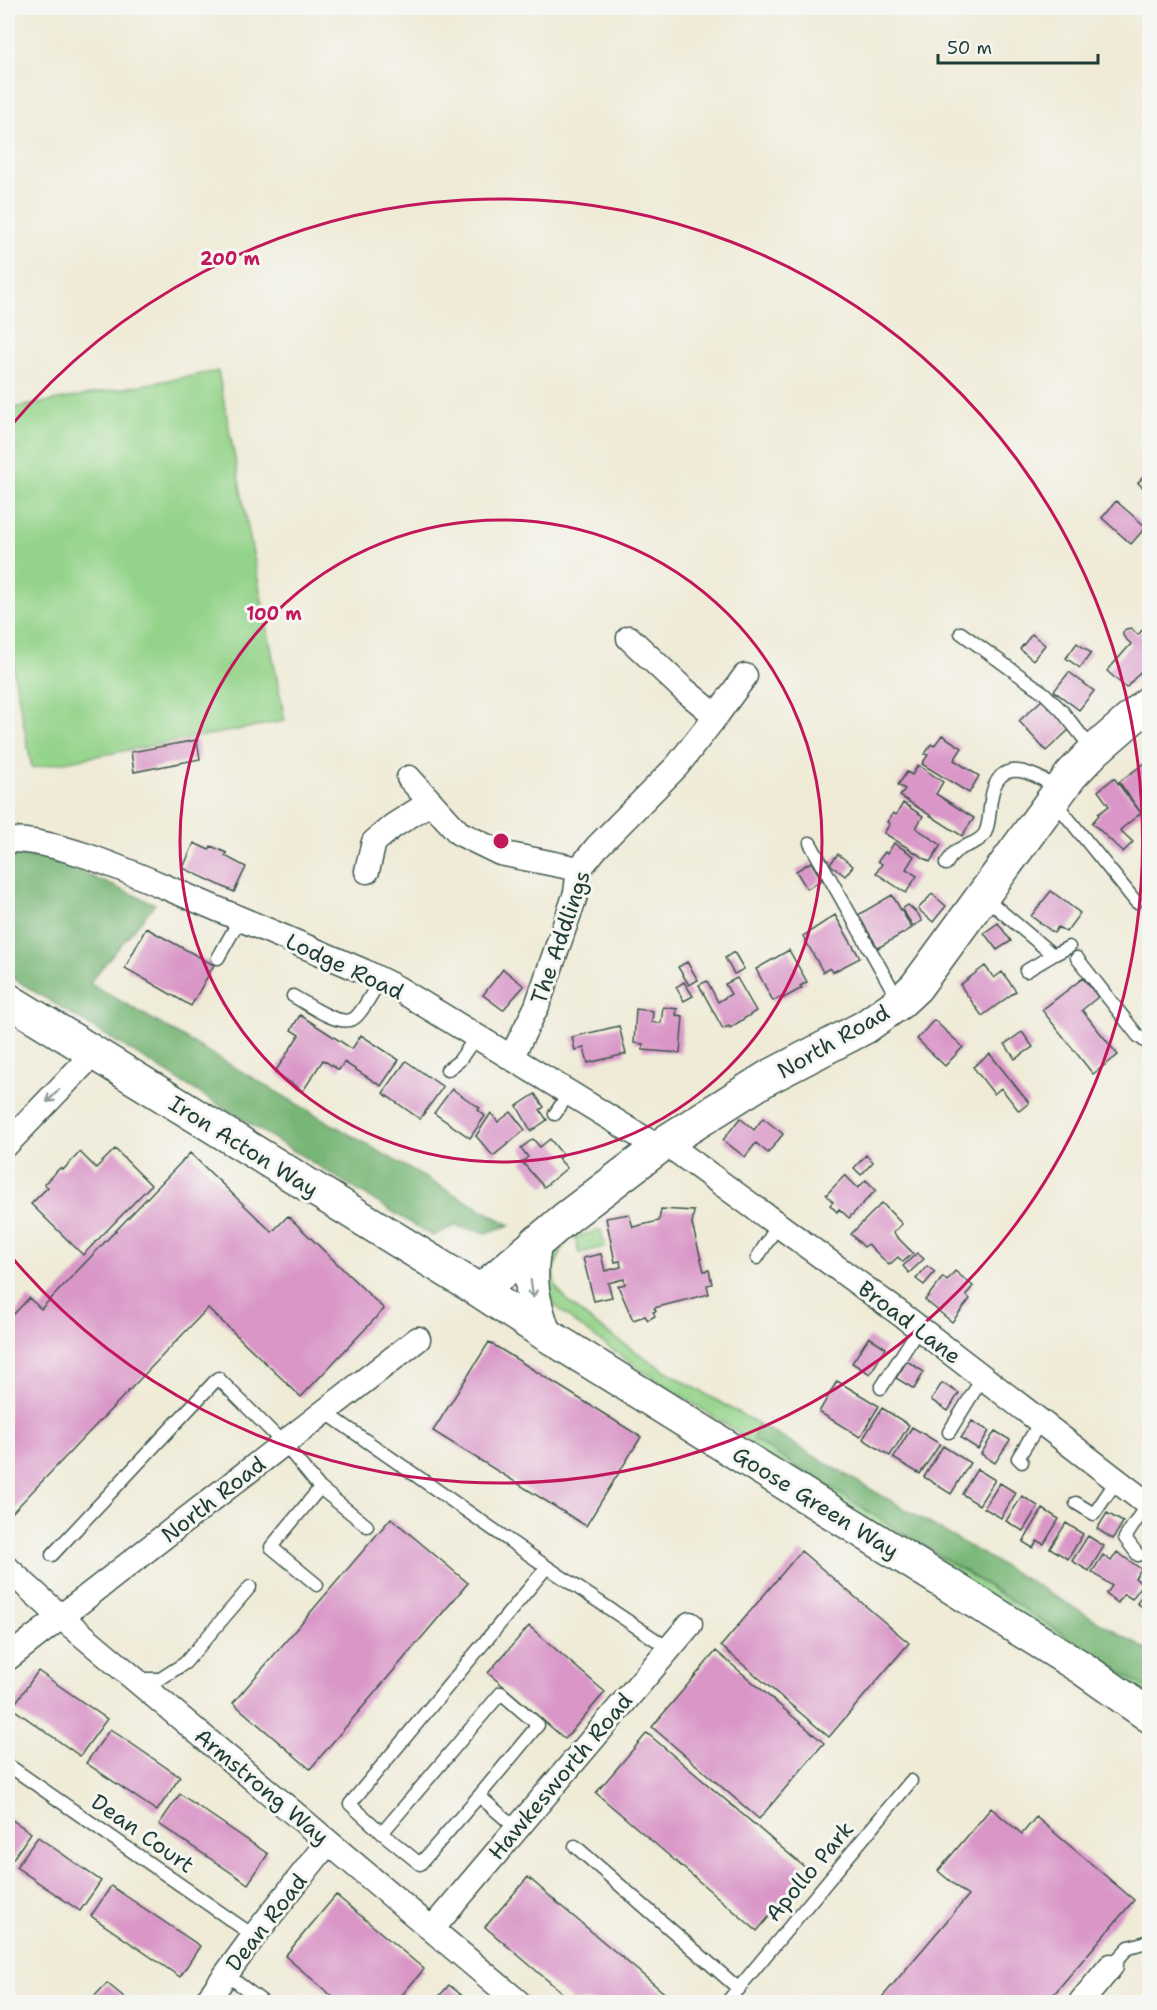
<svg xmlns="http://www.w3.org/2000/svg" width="1157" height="2010" font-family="'Shantell Sans',sans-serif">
  <rect width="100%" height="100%" fill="#f6f6f2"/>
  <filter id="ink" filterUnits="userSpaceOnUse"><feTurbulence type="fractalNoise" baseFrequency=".0167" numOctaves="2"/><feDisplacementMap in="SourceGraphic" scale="12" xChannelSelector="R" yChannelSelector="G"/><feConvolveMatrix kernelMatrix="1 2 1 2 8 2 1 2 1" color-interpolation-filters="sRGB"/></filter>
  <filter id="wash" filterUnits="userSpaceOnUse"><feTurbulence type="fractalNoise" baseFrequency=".008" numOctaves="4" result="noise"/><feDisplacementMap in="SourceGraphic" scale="24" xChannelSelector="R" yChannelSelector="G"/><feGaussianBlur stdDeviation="1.35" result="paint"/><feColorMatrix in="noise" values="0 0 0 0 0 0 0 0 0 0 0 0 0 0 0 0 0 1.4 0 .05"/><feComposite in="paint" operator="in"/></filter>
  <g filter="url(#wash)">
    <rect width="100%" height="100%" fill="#efebd7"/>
    <path fill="#94d48a" stroke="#5a885f" stroke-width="1.5" d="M 218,371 L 285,721 L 32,768 L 8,642 L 8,409 Z
      M 601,1230 L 605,1247 L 579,1253 L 575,1237 Z
      M 571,1234 C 564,1247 551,1266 554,1281 C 561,1316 721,1403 757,1423 L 754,1440 L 1124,1672 L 1149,1690 L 1149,1699 L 741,1442 L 739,1433 L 638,1368 L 575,1323 L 554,1304 L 545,1287 L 544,1260 L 552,1250 Z"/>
    <path fill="#77b676" stroke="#4b7a55" stroke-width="1.5" d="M 8,852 L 53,860 L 155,904 L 89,983 C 230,1063 368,1148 510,1225 L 485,1233 L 455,1226 L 432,1236 L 8,975 Z
      M 757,1423 L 1149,1651 L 1149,1690 L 1000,1593 L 754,1440 Z"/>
    <g id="blocks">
      <path fill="#d996c7" d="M 1149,469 L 1149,493 L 1138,483 Z
        M 1116,501 L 1146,527 L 1131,544 L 1102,518 Z
        M 1149,622 L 1149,666 L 1142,674 L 1140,672 L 1126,688 L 1107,671 L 1131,644 L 1123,636 L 1123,632 L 1126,629 L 1131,628 L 1138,635 Z
        M 1032,634 L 1045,645 L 1033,660 L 1020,649 Z
        M 1077,643 L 1091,653 L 1080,668 L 1066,658 Z
        M 1069,672 L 1094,691 L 1079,710 L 1054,691 Z
        M 1043,699 L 1070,729 L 1046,751 L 1019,721 Z
        M 942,735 L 962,748 L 954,760 L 979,776 L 969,793 L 922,764 L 928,755 L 925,754 L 931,744 L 934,746 Z
        M 197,740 L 200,759 L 134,772 L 131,752 Z
        M 1149,760 L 1149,824 L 1119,782 Z
        M 918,765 L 943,782 L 936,794 L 974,818 L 962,836 L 900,796 L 905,789 L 898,785 L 907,772 L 912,775 Z
        M 1114,778 L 1141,813 L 1120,830 L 1133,842 L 1123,852 L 1092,823 L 1099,815 L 1098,814 L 1109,806 L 1098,791 Z
        M 903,803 L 923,816 L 916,828 L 941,845 L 930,862 L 884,833 L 890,824 L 887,822 L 893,813 L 896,815 Z
        M 194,843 L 209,850 L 211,846 L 227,853 L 225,856 L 246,867 L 234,892 L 183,868 Z
        M 894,843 L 914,856 L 906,869 L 917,876 L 906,893 L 876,873 L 882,864 L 878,861 L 885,852 L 887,854 Z
        M 838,854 L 853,866 L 845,876 L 830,864 Z
        M 811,862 L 822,880 L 807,889 L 796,871 Z
        M 1051,891 L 1080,913 L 1066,932 L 1058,927 L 1054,933 L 1031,916 Z
        M 932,894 L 946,906 L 933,922 L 918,909 Z
        M 892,895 L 912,928 L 878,948 L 858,915 Z
        M 908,905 L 918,914 L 922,921 L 913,926 L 902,909 Z
        M 835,915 L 860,958 L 833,972 L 830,968 L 823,972 L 803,936 Z
        M 998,923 L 1011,941 L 997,950 L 984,933 Z
        M 146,928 L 214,965 L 191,1006 L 125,968 Z
        M 789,950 L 807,982 L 800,986 L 802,988 L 782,999 L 780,997 L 773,1001 L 756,969 Z
        M 734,952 L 744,969 L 734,974 L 725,958 Z
        M 687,962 L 698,980 L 689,985 L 678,967 Z
        M 985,966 L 994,978 L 1002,972 L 1016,991 L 982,1016 L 960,985 Z
        M 503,969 L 524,986 L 503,1010 L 483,995 Z
        M 737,978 L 756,1011 L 730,1028 L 729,1026 L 723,1029 L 699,985 L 707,981 L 718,1002 L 731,994 L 725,984 Z
        M 1083,978 L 1098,997 L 1082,1010 L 1118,1055 L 1093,1074 L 1042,1010 Z
        M 684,982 L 693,996 L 684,1001 L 676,987 Z
        M 663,1007 L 677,1009 L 676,1015 L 683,1016 L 680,1053 L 642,1050 L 643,1044 L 634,1043 L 636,1009 L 653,1011 L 652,1022 L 661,1023 Z
        M 300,1015 L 352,1049 L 361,1035 L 399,1060 L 381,1086 L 344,1062 L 339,1070 L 323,1060 L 303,1091 L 275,1072 L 299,1035 L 291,1030 Z
        M 934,1020 L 963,1047 L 945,1066 L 917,1039 Z
        M 619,1026 L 626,1054 L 588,1063 L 584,1048 L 575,1050 L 572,1037 Z
        M 1022,1032 L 1033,1047 L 1015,1059 L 1005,1044 Z
        M 990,1054 L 1029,1103 L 1019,1111 L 1001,1088 L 994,1094 L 973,1067 Z
        M 406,1061 L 443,1087 L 420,1119 L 383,1093 Z
        M 452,1089 L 480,1108 L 478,1110 L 485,1116 L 470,1138 L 434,1113 Z
        M 535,1094 L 544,1107 L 540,1110 L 547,1120 L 531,1131 L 517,1106 Z
        M 511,1112 L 525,1130 L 493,1156 L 476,1136 L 491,1113 L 498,1122 Z
        M 740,1118 L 754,1130 L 763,1118 L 783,1134 L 768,1153 L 756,1143 L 745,1157 L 723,1140 Z
        M 533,1139 L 540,1147 L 550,1139 L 563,1155 L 558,1158 L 567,1168 L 544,1187 L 522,1162 L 528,1157 L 521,1148 Z
        M 115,1149 L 151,1185 L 83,1255 L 31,1204 L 48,1187 L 44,1184 L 60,1168 L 63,1170 L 80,1152 L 96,1168 Z
        M 190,1153 L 272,1232 L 288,1216 L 384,1309 L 301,1397 L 208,1308 L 8,1517 L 8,1309 L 13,1315 L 29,1298 L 41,1309 Z
        M 866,1155 L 873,1162 L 861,1175 L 854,1168 Z
        M 845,1175 L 858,1188 L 866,1180 L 876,1190 L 849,1218 L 839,1209 L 837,1212 L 830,1205 L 833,1202 L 826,1195 Z
        M 882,1203 L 902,1224 L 893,1233 L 913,1253 L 903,1262 L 898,1257 L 889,1265 L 868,1244 L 864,1247 L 851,1234 Z
        M 661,1209 L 694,1211 L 692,1224 L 704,1271 L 709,1270 L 712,1284 L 707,1285 L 709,1294 L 654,1308 L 656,1311 L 653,1312 L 655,1316 L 648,1320 L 645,1316 L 633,1320 L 618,1286 L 625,1284 L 624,1279 L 608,1283 L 612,1297 L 594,1301 L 583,1258 L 601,1254 L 605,1271 L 621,1267 L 620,1261 L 615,1262 L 606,1218 L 629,1214 L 633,1227 L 659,1221 Z
        M 917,1253 L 924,1259 L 909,1273 L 903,1266 Z
        M 927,1266 L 935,1272 L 924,1285 L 916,1279 Z
        M 955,1271 L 973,1286 L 966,1295 L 970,1299 L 952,1322 L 925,1300 L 943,1277 L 947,1281 Z
        M 869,1337 L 886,1348 L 870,1374 L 852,1363 Z
        M 489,1342 L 641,1437 L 586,1526 L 433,1431 Z
        M 907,1361 L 924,1372 L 914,1389 L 896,1378 Z
        M 837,1381 L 879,1406 L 860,1437 L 819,1412 Z
        M 942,1383 L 959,1393 L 948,1411 L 931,1400 Z
        M 882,1408 L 909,1425 L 890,1456 L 863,1439 Z
        M 972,1421 L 989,1431 L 978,1449 L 961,1438 Z
        M 912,1427 L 940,1444 L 920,1474 L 893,1458 Z
        M 995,1431 L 1010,1440 L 995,1463 L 981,1454 Z
        M 943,1446 L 970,1463 L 951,1494 L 924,1477 Z
        M 977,1469 L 995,1480 L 979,1505 L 962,1494 Z
        M 1000,1483 L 1016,1493 L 1001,1518 L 984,1508 Z
        M 1022,1496 L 1038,1506 L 1023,1531 L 1006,1521 Z
        M 1043,1509 L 1059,1519 L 1044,1544 L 1037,1541 L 1033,1548 L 1023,1542 Z
        M 1107,1513 L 1123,1522 L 1113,1539 L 1097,1529 Z
        M 391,1518 L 468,1583 L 310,1769 L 233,1703 Z
        M 1066,1523 L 1083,1534 L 1068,1559 L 1050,1548 Z
        M 1088,1536 L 1104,1546 L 1089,1571 L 1072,1561 Z
        M 801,1551 L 909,1643 L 829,1737 L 721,1646 Z
        M 1117,1552 L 1141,1569 L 1135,1578 L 1143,1584 L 1132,1599 L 1124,1594 L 1118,1603 L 1106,1594 L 1112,1586 L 1092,1572 L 1103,1555 L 1111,1561 Z
        M 1148,1587 L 1149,1588 L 1149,1612 L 1137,1603 Z
        M 529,1626 L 605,1692 L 565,1739 L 488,1673 Z
        M 716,1651 L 824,1743 L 759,1819 L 652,1727 Z
        M 38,1671 L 107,1719 L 80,1756 L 12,1708 Z
        M 110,1729 L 180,1777 L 157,1811 L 86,1763 Z
        M 647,1733 L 808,1870 L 757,1931 L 596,1793 Z
        M 180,1794 L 268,1854 L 248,1884 L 159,1824 Z
        M 991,1808 L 1022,1834 L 1036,1817 L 1134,1900 L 1047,2002 L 878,2002 L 968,1896 L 938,1871 Z
        M 8,1817 L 31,1833 L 10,1863 L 8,1861 Z
        M 38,1837 L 101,1881 L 80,1911 L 16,1867 Z
        M 528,1877 L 561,1906 L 675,2002 L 573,2002 L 485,1927 Z
        M 111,1886 L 200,1946 L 180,1977 L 91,1916 Z
        M 336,1895 L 424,1969 L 396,2002 L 339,2002 L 285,1956 Z
        M 107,1983 L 130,2002 L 89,2002 Z
        M 449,1985 L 470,2002 L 434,2002 Z"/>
    </g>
  </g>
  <g filter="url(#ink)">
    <use href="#blocks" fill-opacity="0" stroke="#3e574c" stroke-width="1.5"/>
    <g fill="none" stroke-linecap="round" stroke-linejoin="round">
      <defs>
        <path id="lane" d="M 961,633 L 1044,693 L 1062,711 L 1093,750
          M 1055,802 L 1136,902
          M 810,843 L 899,1001
          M 946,864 C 948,861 951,856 954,853 C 963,844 978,845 985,833 C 990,823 989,811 991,800 C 998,753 1033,773 1059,789
          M 983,896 L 1053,955
          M 218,958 L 240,919
          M 1077,958 L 1138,1036 L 1150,1045
          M 1026,971 L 1053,955 L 1069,947
          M 293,996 C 306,1003 338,1027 353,1019 C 362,1014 374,989 380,980
          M 447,1070 L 459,1061 L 476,1037
          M 555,1114 L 569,1093
          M 757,1258 L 778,1225
          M 881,1388 L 919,1328
          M 325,1412 L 547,1567 L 668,1648
          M 949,1432 L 983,1377
          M 1022,1462 L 1018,1458 L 1041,1421
          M 1076,1503 L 1094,1514 L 1117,1480
          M 52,1555 L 218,1378 L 284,1444 L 320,1488 L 367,1526
          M 1138,1555 L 1125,1538 L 1147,1504
          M 317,1585 L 271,1547 L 320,1488
          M 138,1679 L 160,1679 L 185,1663 L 250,1587
          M 8,1765 L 254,1936
          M 479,1796 L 420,1864 L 382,1833 L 501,1693 L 538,1725 L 479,1796 L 516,1828
          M 382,1833 L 350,1804 L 547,1567
          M 575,1846 L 739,1989
          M 1111,1966 L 1129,1947 L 1150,1941
          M 226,1974 L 263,2002
          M 727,2002 L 911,1781"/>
        <path id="street" d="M 629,638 L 682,688 L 716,716
          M 409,778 L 459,833 L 500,853 L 579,869
          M 8,840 C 59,839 134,874 182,894 C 242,920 303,945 363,971 L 397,988 L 648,1141 L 655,1150
          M 367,871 L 374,842 L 393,826 L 431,802
          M 511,1058 L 537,1006 L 576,893 L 579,869 L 597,847 L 677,766 L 716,716 L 745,676
          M 667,1141 L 674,1149 L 902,1315 L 1150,1506
          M 8,1143 L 94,1053
          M 8,1569 L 61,1617 L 518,2002
          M 8,1658 L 418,1339
          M 432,1929 L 690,1624
          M 206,2002 L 254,1936 L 328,1842
          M 1081,2002 L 1111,1966"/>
        <path id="secondary" d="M 8,1000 L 480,1291 L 544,1333 L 1082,1668 L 1150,1716
          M 535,1243 C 528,1280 532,1297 544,1333
          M 480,1291 L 566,1218 L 667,1141 L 767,1078 L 865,1027 L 900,1002 L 916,987 L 941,953 L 1071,775 L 1094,751 L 1150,702"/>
      </defs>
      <use href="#lane" stroke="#3e574c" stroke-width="15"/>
      <use href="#street" stroke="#3e574c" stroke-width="27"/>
      <use href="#secondary" stroke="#3e574c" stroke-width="36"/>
      <use href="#lane" stroke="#fff" stroke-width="12"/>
      <use href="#street" stroke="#fff" stroke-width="24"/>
      <use href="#secondary" stroke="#fff" stroke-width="33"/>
    </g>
    <defs><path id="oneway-shaft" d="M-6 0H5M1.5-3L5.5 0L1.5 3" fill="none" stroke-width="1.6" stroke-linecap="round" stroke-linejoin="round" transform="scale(1.5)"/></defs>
    <g stroke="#8f9e9a">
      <use href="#oneway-shaft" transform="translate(53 1096) rotate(134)"/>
      <use href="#oneway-shaft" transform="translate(532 1289) rotate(82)"/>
    </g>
  </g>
  <g fill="none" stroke="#c2185b" stroke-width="3">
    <circle cx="501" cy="841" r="321"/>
    <path d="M9 428A642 642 0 1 1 9 1254"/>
  </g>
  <g text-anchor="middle" stroke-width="6" stroke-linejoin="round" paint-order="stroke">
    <g font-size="22" fill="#1f3d34" stroke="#f6f6f2">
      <text transform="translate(560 937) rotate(-71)" y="8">The Addlings</text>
      <text transform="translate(345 966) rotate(25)" y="8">Lodge Road</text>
      <text transform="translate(833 1041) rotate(-30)" y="8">North Road</text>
      <text transform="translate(244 1146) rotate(32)" y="8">Iron Acton Way</text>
      <text transform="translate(910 1322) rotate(37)" y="8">Broad Lane</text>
      <text transform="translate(213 1499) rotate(-38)" y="8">North Road</text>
      <text transform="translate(816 1502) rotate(32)" y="8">Goose Green Way</text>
      <text transform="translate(560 1776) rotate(-50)" y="8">Hawkesworth Road</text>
      <text transform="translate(262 1786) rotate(40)" y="8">Armstrong Way</text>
      <text transform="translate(143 1833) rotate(35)" y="8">Dean Court</text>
      <text transform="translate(809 1871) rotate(-50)" y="8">Apollo Park</text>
      <text transform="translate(266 1922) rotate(-52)" y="8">Dean Road</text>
    </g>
  </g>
  <circle cx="501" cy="841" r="9" fill="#c2185b" stroke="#f6f6f2" stroke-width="3"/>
  <g font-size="18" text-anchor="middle" font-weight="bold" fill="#c2185b" stroke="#f6f6f2" stroke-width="6" stroke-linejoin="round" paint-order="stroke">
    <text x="230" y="265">200 m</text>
    <text x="274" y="620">100 m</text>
  </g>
  <rect width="1157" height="2010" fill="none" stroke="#f6f6f2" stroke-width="30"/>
  <path d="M938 54v9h160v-9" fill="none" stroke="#1f3d34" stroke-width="3"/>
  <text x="947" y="54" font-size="18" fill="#1f3d34" stroke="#f6f6f2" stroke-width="4.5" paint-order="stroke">50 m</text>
</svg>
